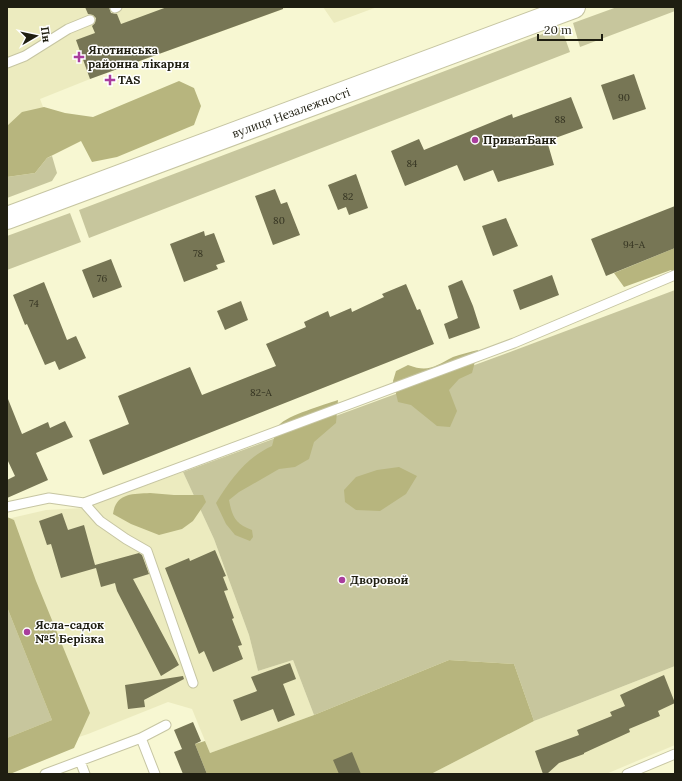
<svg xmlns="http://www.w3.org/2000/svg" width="682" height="781" font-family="Lora,serif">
  <rect width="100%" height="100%" fill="#f7f7d2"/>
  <path fill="#ecebbf" d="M 7,7 L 289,7 L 90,79 L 40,99 L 50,125 L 7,141 Z
    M 323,7 L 377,7 L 334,23 Z
    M 183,472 L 214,539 L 249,635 L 258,671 L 293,660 L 314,715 L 210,753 L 192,709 L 168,702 L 88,734 L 7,761 L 7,519 L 46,510 L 83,508 Z
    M 675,666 L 675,745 L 606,774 L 431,774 L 534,721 Z"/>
  <path fill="#c7c69d" d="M 617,7 L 675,7 L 675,11 L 580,47 L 573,23 Z
    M 561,27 L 570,52 L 89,238 L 79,210 Z
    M 52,156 L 57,173 L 52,181 L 7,198 L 7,177 L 35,173 L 47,158 Z
    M 70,213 L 81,242 L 7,270 L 7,236 Z
    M 675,290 L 675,666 L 534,721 L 514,664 L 449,660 L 314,715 L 293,660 L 258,671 L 249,635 L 214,539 L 183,472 L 518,349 Z
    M 7,607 L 52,720 L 7,738 Z"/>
  <path fill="#b7b57e" d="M 179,81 L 194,88 L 201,106 L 194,125 L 117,157 L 92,162 L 81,141 L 47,158 L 35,173 L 7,177 L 7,126 L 22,112 L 44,107 L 65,113 L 93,117 Z
    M 675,248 L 675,276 L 671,270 L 624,287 L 614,273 Z
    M 478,350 L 472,373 L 459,379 L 449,390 L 457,411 L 450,427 L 437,426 L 411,405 L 398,402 L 393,381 L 396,371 L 408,365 C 429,373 435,366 453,357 C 461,354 470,352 478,350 Z
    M 338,400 L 336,423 L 314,442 L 309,459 L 295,467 L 279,469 L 239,492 L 229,500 C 232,516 235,524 252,530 L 253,537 L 250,541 L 235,535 L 226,524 L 216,503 C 230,480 247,457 272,446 C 274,440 275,430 279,425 C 288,415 324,405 338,400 Z
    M 399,467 L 417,476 L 406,494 L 380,511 L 356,510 L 345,502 L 344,490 L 356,477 L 377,470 Z
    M 150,493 L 174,495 L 203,495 L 206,502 L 193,521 L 182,529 L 159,535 L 131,524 L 113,514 C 116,493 132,494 150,493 Z
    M 7,517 L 14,520 L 36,581 L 90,713 L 74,748 L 10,774 L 7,774 L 7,738 L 52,720 L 7,607 Z
    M 449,660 L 514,664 L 534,721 L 431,774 L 207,774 L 195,744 L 205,741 L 210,753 L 314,715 Z"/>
  <path fill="#777655" d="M 85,7 L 109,7 L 111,13 L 117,14 L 121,24 L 167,7 L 283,7 L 283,9 L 90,79 L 76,40 L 95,33 L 92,26 L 95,23 L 96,18 L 93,15 L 88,14 Z
    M 634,74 L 646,109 L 613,120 L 601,85 Z
    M 571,97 L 583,128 L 547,141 L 554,165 L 498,182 L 493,170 L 464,181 L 457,165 L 405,186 L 391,151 L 419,139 L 424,150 L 512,114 L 513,118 Z
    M 356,174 L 368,208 L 349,215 L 346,207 L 338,210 L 328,185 Z
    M 275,189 L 281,204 L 287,202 L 300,235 L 273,245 L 255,196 Z
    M 675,206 L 675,248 L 606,276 L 591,239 Z
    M 506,218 L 518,246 L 493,256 L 482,226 Z
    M 204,231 L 205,236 L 214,233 L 225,262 L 216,265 L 218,269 L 184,282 L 170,244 Z
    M 111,259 L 122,287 L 93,298 L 82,270 Z
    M 552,275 L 559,295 L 520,310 L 513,290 Z
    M 462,280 L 473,306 L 480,328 L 449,339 L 444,324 L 458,318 L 448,286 Z
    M 44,282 L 67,340 L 76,336 L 86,358 L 59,370 L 55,361 L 45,365 L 27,324 L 25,325 L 13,295 Z
    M 406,284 L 417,310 L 420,309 L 434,344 L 103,475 L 89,440 L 129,424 L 118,396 L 190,367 L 202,395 L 276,366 L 266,344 L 306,327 L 304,322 L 328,311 L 330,317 L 351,308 L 352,312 L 384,297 L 382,294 Z
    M 241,301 L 248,320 L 225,330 L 217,311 Z
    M 8,399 L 22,434 L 48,422 L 50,428 L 65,421 L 73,437 L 36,453 L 48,480 L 7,498 L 7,480 L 15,476 L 7,459 L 7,400 Z
    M 62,513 L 68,530 L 84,525 L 95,565 L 139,553 L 142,555 L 149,574 L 133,579 L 179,665 L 161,676 L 117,591 L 115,583 L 101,587 L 96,568 L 61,578 L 51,544 L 47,545 L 39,521 Z
    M 215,550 L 226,576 L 223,577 L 228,590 L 224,591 L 234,618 L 232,619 L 242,645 L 238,646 L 243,659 L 213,672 L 204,651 L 199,654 L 165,568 L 189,558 L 190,561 Z
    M 290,663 L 296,679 L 283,684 L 295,715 L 278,722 L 273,709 L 241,721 L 233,700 L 257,691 L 251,677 Z
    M 664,675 L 675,703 L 658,711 L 660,716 L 629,729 L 630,732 L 584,753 L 584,754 L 559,763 L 547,774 L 543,774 L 535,751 L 579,735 L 577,730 L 612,716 L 610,712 L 625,706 L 620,695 Z
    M 183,676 L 184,679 L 144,700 L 145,707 L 128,709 L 125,685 Z
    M 193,722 L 201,741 L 195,744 L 207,774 L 183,774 L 174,752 L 182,749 L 174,730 Z
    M 352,752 L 361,774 L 339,774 L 333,760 Z"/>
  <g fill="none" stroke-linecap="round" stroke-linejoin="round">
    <defs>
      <path id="lane" d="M 115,8 L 117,7
        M 7,63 L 25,56 L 68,29 L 90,20
        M 84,503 L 100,521 L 126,539 L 147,551 L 193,683
        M 7,507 L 49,498 L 84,503 L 514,343 L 675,275
        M 141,738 L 155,774
        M 80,761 L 85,774
        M 45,774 L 141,738 L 166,725
        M 627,774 L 675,754"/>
      <path id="secondary" d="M 7,218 L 574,7"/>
    </defs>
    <use href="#lane" stroke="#c6c5a2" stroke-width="11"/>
    <use href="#secondary" stroke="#c6c5a2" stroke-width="24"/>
    <use href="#lane" stroke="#fff" stroke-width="9"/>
    <use href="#secondary" stroke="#fff" stroke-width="22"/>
  </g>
  <g fill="#a93d9d" stroke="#fff" stroke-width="1.5">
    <path d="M77 51h4v4h4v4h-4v4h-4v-4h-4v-4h4z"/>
    <path d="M108 74h4v4h4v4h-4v4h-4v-4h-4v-4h4z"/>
    <circle cx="475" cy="140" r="4"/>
    <circle cx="342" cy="580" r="4"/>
    <circle cx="27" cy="632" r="4"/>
  </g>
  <g text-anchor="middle" stroke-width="3" stroke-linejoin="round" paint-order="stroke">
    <g font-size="10" fill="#353422">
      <text x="624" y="101">90</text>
      <text x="560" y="123">88</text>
      <text x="412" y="167">84</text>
      <text x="348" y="200">82</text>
      <text x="279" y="224">80</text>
      <text x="634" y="248">94-А</text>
      <text x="198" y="257">78</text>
      <text x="102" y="282">76</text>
      <text x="34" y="307">74</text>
      <text x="261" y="396">82-А</text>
    </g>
    <g font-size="12" font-weight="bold" fill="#1f1e11" stroke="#fff" text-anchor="start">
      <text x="88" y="54">Яготинська<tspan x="88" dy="14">районна лікарня</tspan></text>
      <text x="118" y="84">TAS</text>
      <text x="483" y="144">ПриватБанк</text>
      <text x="350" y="584">Дворовой</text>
      <text x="35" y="629">Ясла-садок<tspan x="35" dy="14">№5 Берізка</tspan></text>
    </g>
    <g font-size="12" fill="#1f1e11" stroke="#fff">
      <text transform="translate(291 113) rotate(-20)" y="4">вулиця Незалежності</text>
    </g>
  </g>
  <rect width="682" height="781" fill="none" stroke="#1f1e11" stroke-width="16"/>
  <g transform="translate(36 36) rotate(81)" stroke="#ffffff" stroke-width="3" paint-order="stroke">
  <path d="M0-3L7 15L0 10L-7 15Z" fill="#1f1e11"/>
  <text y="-6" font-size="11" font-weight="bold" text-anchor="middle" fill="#1f1e11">Пн</text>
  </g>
  <path d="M538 34v6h64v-6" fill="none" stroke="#1f1e11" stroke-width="2"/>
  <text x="544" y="34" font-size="12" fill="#1f1e11" stroke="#ffffff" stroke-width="3" paint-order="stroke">20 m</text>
</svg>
